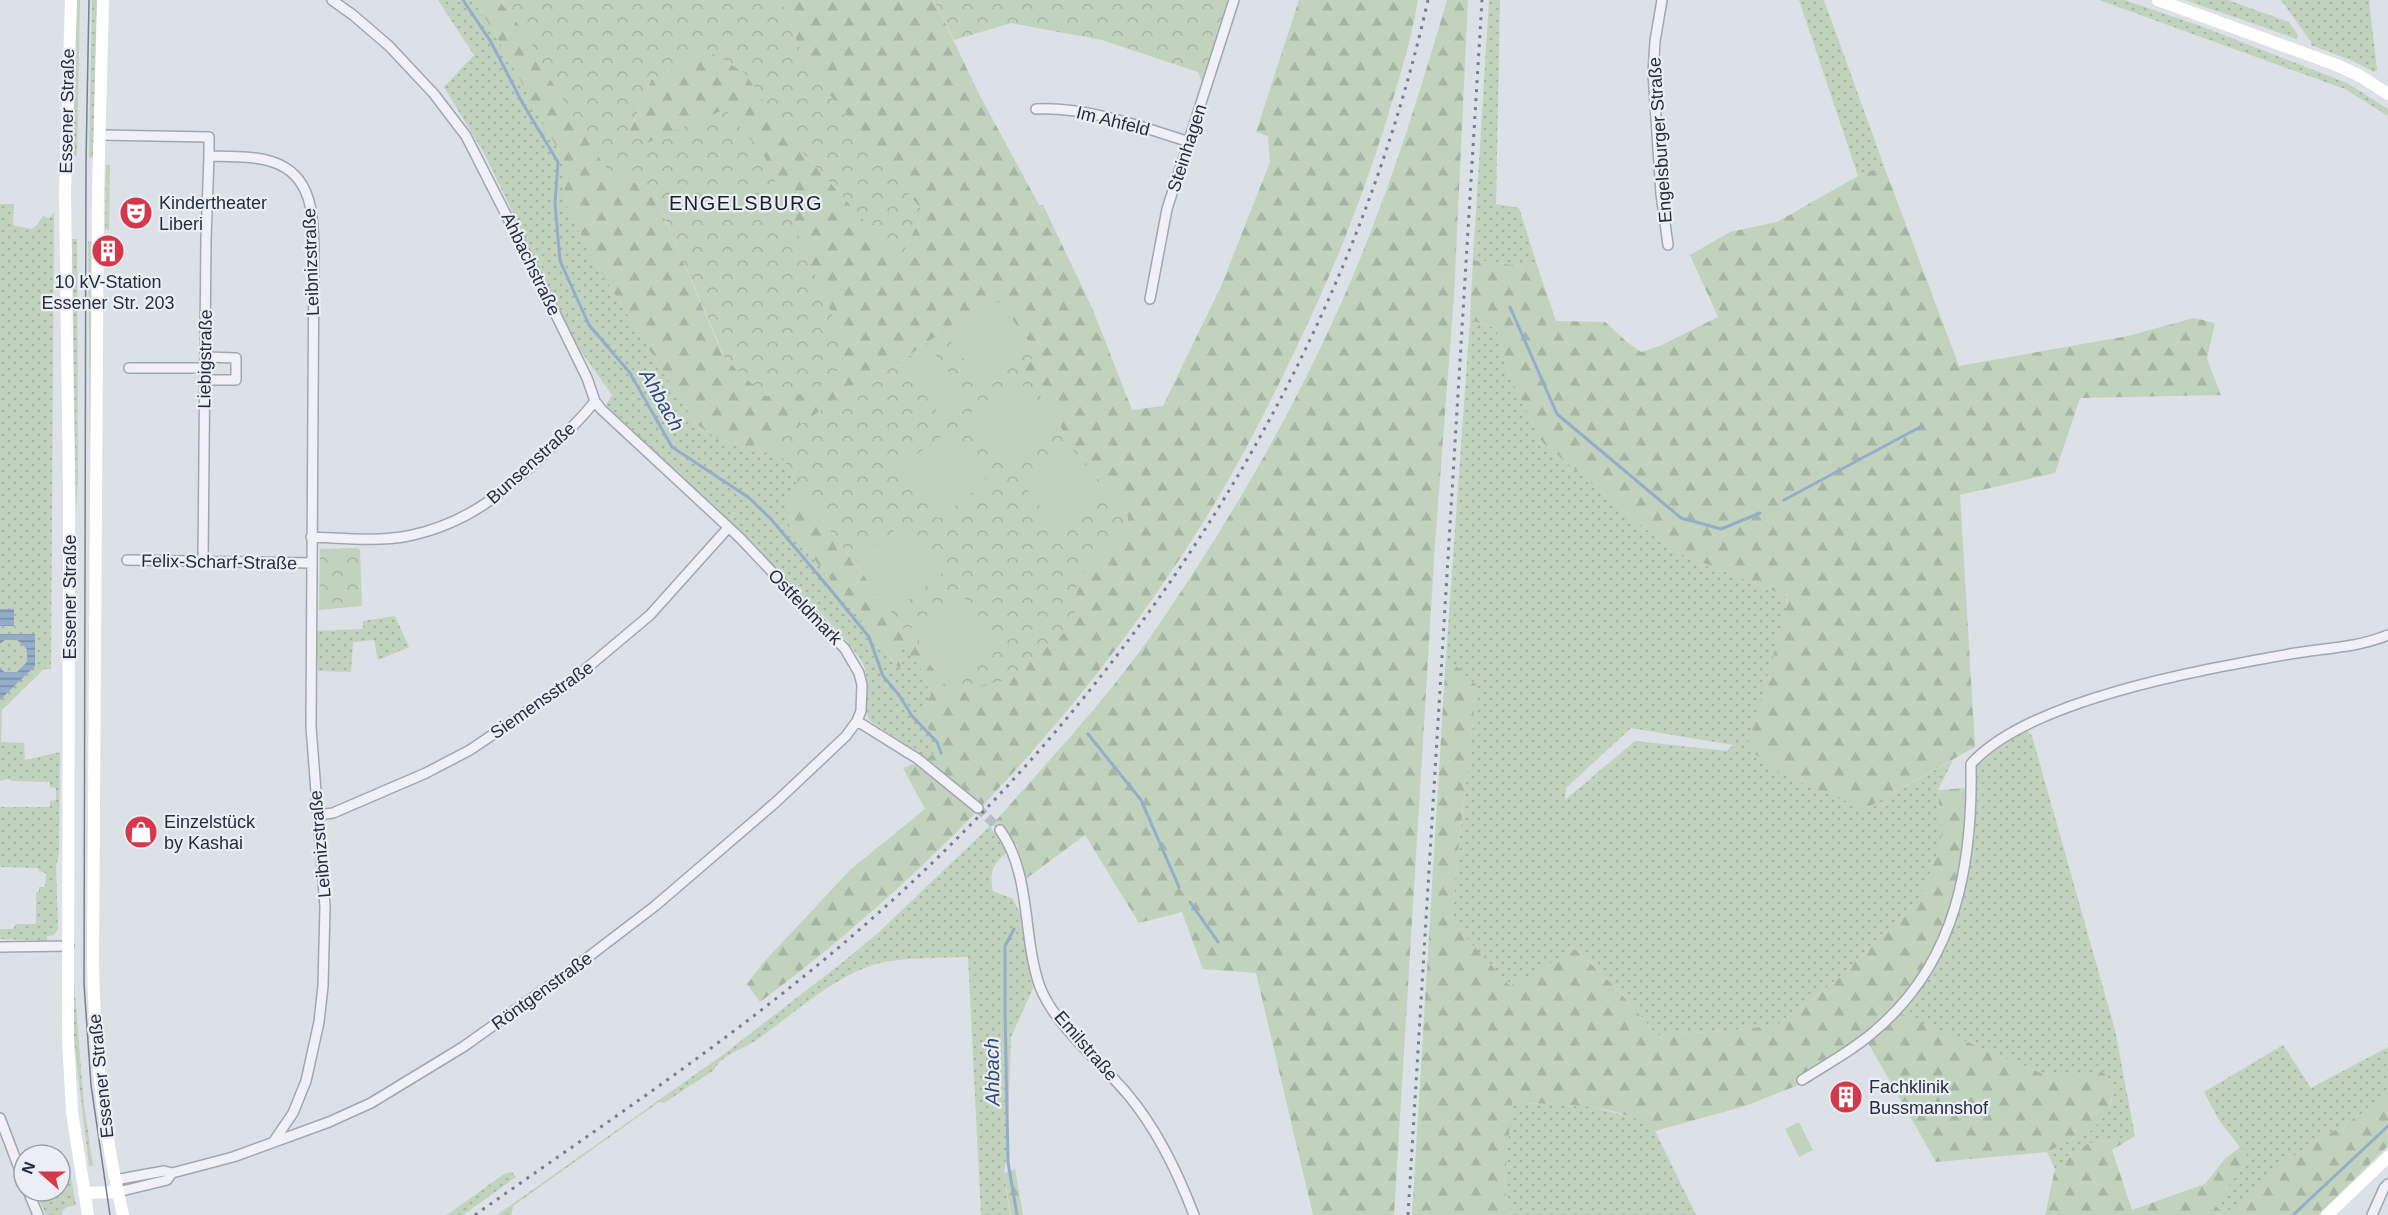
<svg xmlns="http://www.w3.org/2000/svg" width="2388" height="1215" font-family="Helvetica,sans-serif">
  <defs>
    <pattern id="grass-dots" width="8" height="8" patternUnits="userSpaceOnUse" patternTransform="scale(1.5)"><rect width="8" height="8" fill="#c1d2bd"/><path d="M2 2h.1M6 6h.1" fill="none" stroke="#a6b5a4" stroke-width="1.8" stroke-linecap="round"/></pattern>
    <pattern id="forest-firs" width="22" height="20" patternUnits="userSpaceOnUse" patternTransform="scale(1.5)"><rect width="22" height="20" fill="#c1d2bd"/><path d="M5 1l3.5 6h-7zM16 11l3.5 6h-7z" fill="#a6b5a4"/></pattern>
    <pattern id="park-crowns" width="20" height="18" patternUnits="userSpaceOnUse" patternTransform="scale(1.5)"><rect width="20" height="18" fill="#c1d2bd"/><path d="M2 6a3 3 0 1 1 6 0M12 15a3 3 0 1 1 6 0" fill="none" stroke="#a6b5a4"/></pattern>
    <pattern id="water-rules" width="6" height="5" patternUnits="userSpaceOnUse" patternTransform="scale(1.5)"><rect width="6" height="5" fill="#94adca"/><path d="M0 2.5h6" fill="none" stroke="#798da5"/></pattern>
  </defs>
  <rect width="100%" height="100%" fill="#dce0e7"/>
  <path fill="url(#grass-dots)" fill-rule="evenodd" d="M 77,0 L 80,0 L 77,156 L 72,156 Z
    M 92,0 L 98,0 L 94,158 L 89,157 Z
    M 438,0 L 472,0 L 492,28 L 563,159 L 566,205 L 591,256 L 696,424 L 718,439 L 783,458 L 800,490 L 787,495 L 790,528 L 899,669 L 901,644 L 920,667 L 931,695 L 919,717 L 941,745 L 927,759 L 870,721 C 860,707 874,681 861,660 C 839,629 811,603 784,576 C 727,517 665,462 606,405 L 612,395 L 577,346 L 484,153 L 444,87 L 474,55 Z
    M 1489,0 L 1500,0 L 1496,204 L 1519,208 L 1538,268 L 1473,260 Z
    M 1799,0 L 1824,0 L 1884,166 L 1858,176 Z
    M 2099,0 L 2124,0 L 2195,24 L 2347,83 L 2388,109 L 2388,116 L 2345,89 Z
    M 2185,0 L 2228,0 L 2289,22 L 2298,35 L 2297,39 Z
    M 2281,0 L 2369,0 L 2377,70 L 2374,72 L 2353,61 L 2311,45 L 2311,42 Z
    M 106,165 L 110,165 L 109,230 L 105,229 Z
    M 0,204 L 14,204 L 13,225 L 31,229 L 37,225 L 43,216 L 49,218 L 54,213 L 51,669 L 44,669 L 2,710 L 1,742 L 24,743 L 25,760 L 60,752 L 59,853 L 56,866 L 58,929 L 54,935 L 47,936 L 47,941 L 0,939 L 0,929 L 13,929 L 16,924 L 36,924 L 36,892 L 39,892 L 39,887 L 45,887 L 46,873 L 39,871 L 38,868 L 0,867 L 0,807 L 50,807 L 50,801 L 56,800 L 56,788 L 50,787 L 50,782 L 12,781 L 8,779 L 0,781 Z
    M 72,239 L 77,239 L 78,476 L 76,512 Z
    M 88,241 L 92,241 L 91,546 Z
    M 1470,320 L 1496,328 L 1508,372 L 1542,442 L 1671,550 L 1784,595 L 1865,809 L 1953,760 L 1938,790 L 1942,842 L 1921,896 L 1838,979 L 1777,1025 L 1727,1031 L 1657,1035 L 1615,987 L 1575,949 L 1510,987 L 1452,922 L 1457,862 L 1477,687 L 1446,656 ZM 1631,728 L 1733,745 L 1727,751 L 1635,741 L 1565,800 L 1566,788 Z
    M 395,616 L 409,647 L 378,660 L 374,640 L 353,642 L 351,672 L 318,671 L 316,631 L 363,629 L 363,621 Z
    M 2027,730 L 2032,736 L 2115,1030 L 2135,1136 L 2087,1144 L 2055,1169 L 2047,1152 L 2092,1130 L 2110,1110 L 2114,1083 L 2101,1071 L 2075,1076 L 2041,1073 L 1898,1014 L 1928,978 L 1948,941 L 1963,895 L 1968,872 L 1976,765 L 1989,751 Z
    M 990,826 L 1007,852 C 992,866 989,872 993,891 L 1013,899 L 1021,915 L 1034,986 L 1011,1037 L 1007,1152 L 1004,1173 L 1010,1215 L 981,1215 L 968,957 C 939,958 907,957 880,963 C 838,973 793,1014 758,1039 C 744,1049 722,1054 714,1070 L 664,1103 L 659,1102 L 513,1206 L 511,1215 L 497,1215 L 724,1054 L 843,962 L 878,933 Z
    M 74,982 L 84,1105 L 93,1166 L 89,1166 L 74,1042 Z
    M 2283,1045 L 2311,1088 L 2388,1047 L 2388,1097 L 2294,1156 L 2265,1179 L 2230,1215 L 2227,1215 L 2214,1205 L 2249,1159 L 2219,1120 L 2204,1092 Z
    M 1511,1103 L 1580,1104 L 1643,1120 L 1655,1131 L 1696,1215 L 1511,1215 L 1504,1187 Z
    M 68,1162 L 76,1205 L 67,1207 L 62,1211 L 62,1215 L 46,1215 L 35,1191 L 60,1191 L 60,1173 L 64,1171 L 62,1163 Z
    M 512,1172 L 516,1177 L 463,1215 L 447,1215 L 504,1174 Z"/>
  <path fill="url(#forest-firs)" d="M 472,0 L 499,0 L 528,36 L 540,63 L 610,174 L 652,189 L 725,360 L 647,143 L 628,135 L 651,80 L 709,51 L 745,73 L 787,135 L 900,260 L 923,212 L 806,65 L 781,0 L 934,0 L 979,94 L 1039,205 L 1043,205 L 1093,310 L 1132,410 L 1163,406 L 1222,284 L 1270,162 L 1268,136 L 1256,132 L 1299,0 L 1418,0 C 1411,41 1399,79 1387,119 C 1367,182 1345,242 1317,303 C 1284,375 1249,448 1207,516 C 1091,704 937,870 760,1002 L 747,984 L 764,962 L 850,870 L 925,809 L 903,768 L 927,759 L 941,745 L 919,717 L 931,695 L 920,667 L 901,645 L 900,670 L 790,528 L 787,495 L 800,490 L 951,692 L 1074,625 L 1077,581 L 1127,524 L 1128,517 L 1073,446 L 1023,371 L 1036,352 L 994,295 L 893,367 L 865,378 L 778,442 L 783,458 L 718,439 L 696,424 L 591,256 L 566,205 L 563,159 L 492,28 Z
    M 1447,0 L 1468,0 L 1454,295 L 1435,544 L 1394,1215 L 1313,1215 L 1256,973 L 1203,969 L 1182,912 L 1139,923 L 1085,835 L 1023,881 L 1017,845 L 992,825 C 1050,759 1111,695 1160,623 C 1233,516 1298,404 1349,285 C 1389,193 1419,96 1447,0 Z
    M 1884,166 L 1959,366 L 2128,336 L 2194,318 L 2215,323 L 2207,359 L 2221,395 L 2080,398 L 2055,473 L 1960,495 L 1975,747 L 1865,809 L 1785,776 L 1747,748 L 1788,603 L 1784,595 L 1671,550 L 1542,442 L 1508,372 L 1496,328 L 1470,320 L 1473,260 L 1538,268 L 1556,321 L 1605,322 L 1627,342 L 1641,352 L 1662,345 L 1718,317 L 1690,255 L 1730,232 L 1777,222 L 1858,176 Z
    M 1446,656 L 1477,686 L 1457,862 L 1452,922 L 1510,986 L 1575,949 L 1615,987 L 1657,1035 L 1727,1031 L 1777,1025 L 1838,979 L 1920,897 L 1942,842 L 1938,790 L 1966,788 L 1962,859 L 1954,898 L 1926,965 L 1892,1010 L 2041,1073 L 2075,1076 L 2101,1071 L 2114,1083 L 2110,1110 L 2092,1130 L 2047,1152 L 1936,1162 L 1867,1041 L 1801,1084 L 1745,1106 L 1655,1131 C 1621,1102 1555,1104 1512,1103 L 1504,1187 L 1511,1215 L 1412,1215 Z
    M 2388,1097 L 2388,1146 L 2318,1215 L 2230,1215 L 2265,1179 L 2294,1156 Z
    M 2135,1136 L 2112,1150 L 2132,1210 L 2205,1184 L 2224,1160 L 2240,1147 L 2249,1159 L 2214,1205 L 2227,1215 L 2045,1215 L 2055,1169 L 2087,1144 Z
    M 1015,1169 L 1023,1215 L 1011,1215 L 1004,1173 Z"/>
  <path fill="url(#park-crowns)" d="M 499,0 L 781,0 L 806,65 L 923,212 L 900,260 L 787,135 L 745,73 L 709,51 L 651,80 L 628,134 L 647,143 L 725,109 L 764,155 L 841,335 L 843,363 L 809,394 L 765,396 L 726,360 L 652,189 L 610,174 L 540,63 L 528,36 Z
    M 934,0 L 1226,0 L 1229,1 L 1202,82 L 1198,72 L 1102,40 L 1011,23 L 954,40 Z
    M 994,295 L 1036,352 L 1024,371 L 1073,446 L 1128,517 L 1127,524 L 1077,581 L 1074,625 L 1006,680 L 951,692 L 800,490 L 783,458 L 777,442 L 865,378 L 893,367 Z
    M 358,548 L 360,550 L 362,606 L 319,610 L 320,549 Z"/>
  <path fill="#c1d2bd" d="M 994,297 L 1031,347 L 982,383 L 945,334 Z
    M 927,344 L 968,397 L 942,417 L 901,365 Z
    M 1017,377 L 1056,429 L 1006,466 L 968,415 Z
    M 949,430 L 988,481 L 938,519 L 899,468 Z
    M 1071,447 L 1108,495 L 1059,531 L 1023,484 Z
    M 907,521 L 945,571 L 895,610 L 856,559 Z
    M 959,591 L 1000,643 L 950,682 L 910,629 Z
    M 1799,1122 L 1813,1150 L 1799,1157 L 1785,1129 Z"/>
  <path fill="url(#water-rules)" d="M 0,609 L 14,609 L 14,626 L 0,626 Z
    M 0,634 L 35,634 L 35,666 L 0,700 L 0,667 L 4,672 L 17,672 L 27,662 L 27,649 L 17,640 L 5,640 L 0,644 Z"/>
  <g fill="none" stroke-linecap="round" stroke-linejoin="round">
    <path stroke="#94adca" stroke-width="3" d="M 463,0 L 491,42 L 523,104 L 558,162 L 555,203 L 560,261 L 589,325 L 630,373 L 672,447 L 748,497 L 770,518 L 830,589 L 869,637 L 883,676 L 899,695 L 912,716 L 937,742 L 941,753
      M 1510,307 L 1557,414 L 1681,518 L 1721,529 L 1760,513
      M 1784,500 L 1922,426
      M 1088,734 L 1141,800 L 1179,887
      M 1190,902 L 1218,942
      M 1014,929 L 1005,946 L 1005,1008 L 1008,1162 L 1017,1215
      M 2293,1215 L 2388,1126"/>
    <path stroke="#b7bcc5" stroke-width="9" stroke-dasharray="9 4.5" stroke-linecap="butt" d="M 978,808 L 1000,830"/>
    <defs>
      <path id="street" d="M 332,0 L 353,15 L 389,46 L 434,94 L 466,136 L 525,252 L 587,378 L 595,401 L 601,409 L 740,538 L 845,649 L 859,673 L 862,685 L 861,711 L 857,721 L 918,759 L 978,808
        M 1662,0 L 1655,41 L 1653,73 L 1661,194 L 1668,245
        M 1036,109 C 1088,107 1140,126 1189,142
        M 99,135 L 209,137 L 209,156 C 248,157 294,153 308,198 C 313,212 313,229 314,244 L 311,727 L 325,907 L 323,986 L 319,1022 L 306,1081 L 293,1113 L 274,1141
        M 1150,299 L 1167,209 L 1234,0
        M 129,368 L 205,368
        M 205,380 L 236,380 L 236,358 L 206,357
        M 311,537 C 342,538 377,542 408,536 C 467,524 502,494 544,454 C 562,437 580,421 595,401
        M 127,560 L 311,563
        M 203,561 L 206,238 L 209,156
        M 318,815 L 333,813 L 426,773 L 470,750 L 569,683 L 650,615 L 728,528
        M 1000,830 C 1032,875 1022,937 1040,987 C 1055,1026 1102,1063 1129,1096 C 1158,1131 1178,1173 1194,1215
        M 0,947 L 69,946
        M 1802,1080 C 1827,1064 1855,1049 1877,1029 C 1957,960 1973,863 1971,764 C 2029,699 2205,669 2290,654 C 2323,648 2357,648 2388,635
        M 0,1118 L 24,1181
        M 115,1180 L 164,1171 L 172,1173
        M 28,1191 L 38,1215
        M 118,1192 L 167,1180 L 172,1173 L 233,1157 L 329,1122 L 371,1103 L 463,1047 L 566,974 L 655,906 L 776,802 L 846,736 L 857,721
        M 2372,1215 L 2384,1188 L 2388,1184"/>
    </defs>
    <use href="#street" stroke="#a1a7b1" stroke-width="12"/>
    <use href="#street" stroke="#eff1f6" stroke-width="9"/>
    <path stroke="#fff" stroke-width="12" d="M 71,0 L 65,192 L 69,494 L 68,1039 L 72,1112 L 88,1215
      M 103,0 L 98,192 L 93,959 C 94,1046 103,1131 123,1215
      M 2158,0 L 2339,66 L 2360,76 L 2388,94
      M 84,1193 L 118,1192
      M 2327,1215 L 2388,1157"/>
    <path stroke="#757f92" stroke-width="1.5" d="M 89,0 L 86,162 L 84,984 L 91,1085 L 110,1215"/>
    <path stroke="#757f92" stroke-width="3" stroke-dasharray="3 6" stroke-linecap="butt" d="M 475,1215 C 605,1123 739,1035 859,930 C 1137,689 1347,360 1428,0
      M 1408,1215 L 1482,0"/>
  </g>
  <defs>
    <symbol id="theatre-disc" viewBox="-11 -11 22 22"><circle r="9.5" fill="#d6384b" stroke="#ebeff5"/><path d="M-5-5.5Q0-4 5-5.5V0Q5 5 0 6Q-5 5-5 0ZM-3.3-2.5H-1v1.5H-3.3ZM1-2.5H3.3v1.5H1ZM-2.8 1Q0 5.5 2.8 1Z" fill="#fff"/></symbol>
    <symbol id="building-disc" viewBox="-11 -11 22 22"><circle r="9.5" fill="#d6384b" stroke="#ebeff5"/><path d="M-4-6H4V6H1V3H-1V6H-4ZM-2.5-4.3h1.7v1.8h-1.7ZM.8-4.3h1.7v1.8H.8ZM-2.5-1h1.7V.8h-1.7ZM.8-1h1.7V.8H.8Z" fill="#fff"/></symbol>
    <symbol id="shop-disc" viewBox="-11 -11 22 22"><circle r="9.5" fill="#d6384b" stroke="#ebeff5"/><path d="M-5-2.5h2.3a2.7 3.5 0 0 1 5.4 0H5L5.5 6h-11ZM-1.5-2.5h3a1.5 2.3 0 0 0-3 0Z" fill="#fff"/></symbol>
  </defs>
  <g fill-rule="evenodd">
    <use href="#theatre-disc" x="117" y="194" width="38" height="38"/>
    <use href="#building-disc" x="89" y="232" width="38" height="38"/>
    <use href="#shop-disc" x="122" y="813" width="38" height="38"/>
    <use href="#building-disc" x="1827" y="1078" width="38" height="38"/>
  </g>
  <g text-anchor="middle" stroke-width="4.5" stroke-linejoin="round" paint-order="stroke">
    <g font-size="18" fill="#252e3f" stroke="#ebeff5">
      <text transform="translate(67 111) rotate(-89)" y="6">Essener Straße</text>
      <text transform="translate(1113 121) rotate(14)" y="6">Im Ahfeld</text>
      <text transform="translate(1660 140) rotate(-94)" y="6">Engelsburger Straße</text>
      <text transform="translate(1187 148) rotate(-72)" y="6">Steinhagen</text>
      <text transform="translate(311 262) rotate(-92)" y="6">Leibnizstraße</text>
      <text transform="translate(531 264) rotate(64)" y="6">Ahbachstraße</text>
      <text transform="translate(205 359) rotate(-89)" y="6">Liebigstraße</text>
      <text transform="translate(531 463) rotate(-42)" y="6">Bunsenstraße</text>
      <text transform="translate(219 562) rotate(1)" y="6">Felix-Scharf-Straße</text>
      <text transform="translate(70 597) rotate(-90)" y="6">Essener Straße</text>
      <text transform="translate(805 607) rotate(46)" y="6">Ostfeldmark</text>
      <text transform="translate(542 700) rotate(-35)" y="6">Siemensstraße</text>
      <text transform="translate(320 844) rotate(-95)" y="6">Leibnizstraße</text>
      <text transform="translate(542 991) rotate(-36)" y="6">Röntgenstraße</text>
      <text transform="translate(1086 1046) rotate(49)" y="6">Emilstraße</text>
      <text transform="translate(101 1076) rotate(-96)" y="6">Essener Straße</text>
    </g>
    <g font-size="18" fill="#252e3f" stroke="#ebeff5" text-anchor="start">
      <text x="159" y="209">Kindertheater<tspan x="159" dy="21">Liberi</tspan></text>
      <text x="108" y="288" text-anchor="middle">10 kV-Station<tspan x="108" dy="21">Essener Str. 203</tspan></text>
      <text x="164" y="828">Einzelstück<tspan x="164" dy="21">by Kashai</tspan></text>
      <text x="1869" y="1093">Fachklinik<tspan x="1869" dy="21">Bussmannshof</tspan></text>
    </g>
    <g font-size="20" letter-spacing="1.5" fill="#181f2f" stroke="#ebeff5">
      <text x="746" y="210">ENGELSBURG</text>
    </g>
    <g font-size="20" font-style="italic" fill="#2d4b75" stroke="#ebeff5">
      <text transform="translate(662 400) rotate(60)" y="7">Ahbach</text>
      <text transform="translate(992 1072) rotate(-91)" y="7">Ahbach</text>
    </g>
  </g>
  <g transform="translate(42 1173) rotate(291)"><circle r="28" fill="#ebeff5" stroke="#9ca2ac" stroke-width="1.5"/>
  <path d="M0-4.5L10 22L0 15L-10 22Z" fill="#d6384b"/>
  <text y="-9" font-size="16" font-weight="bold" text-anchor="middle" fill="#252e3f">N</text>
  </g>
</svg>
